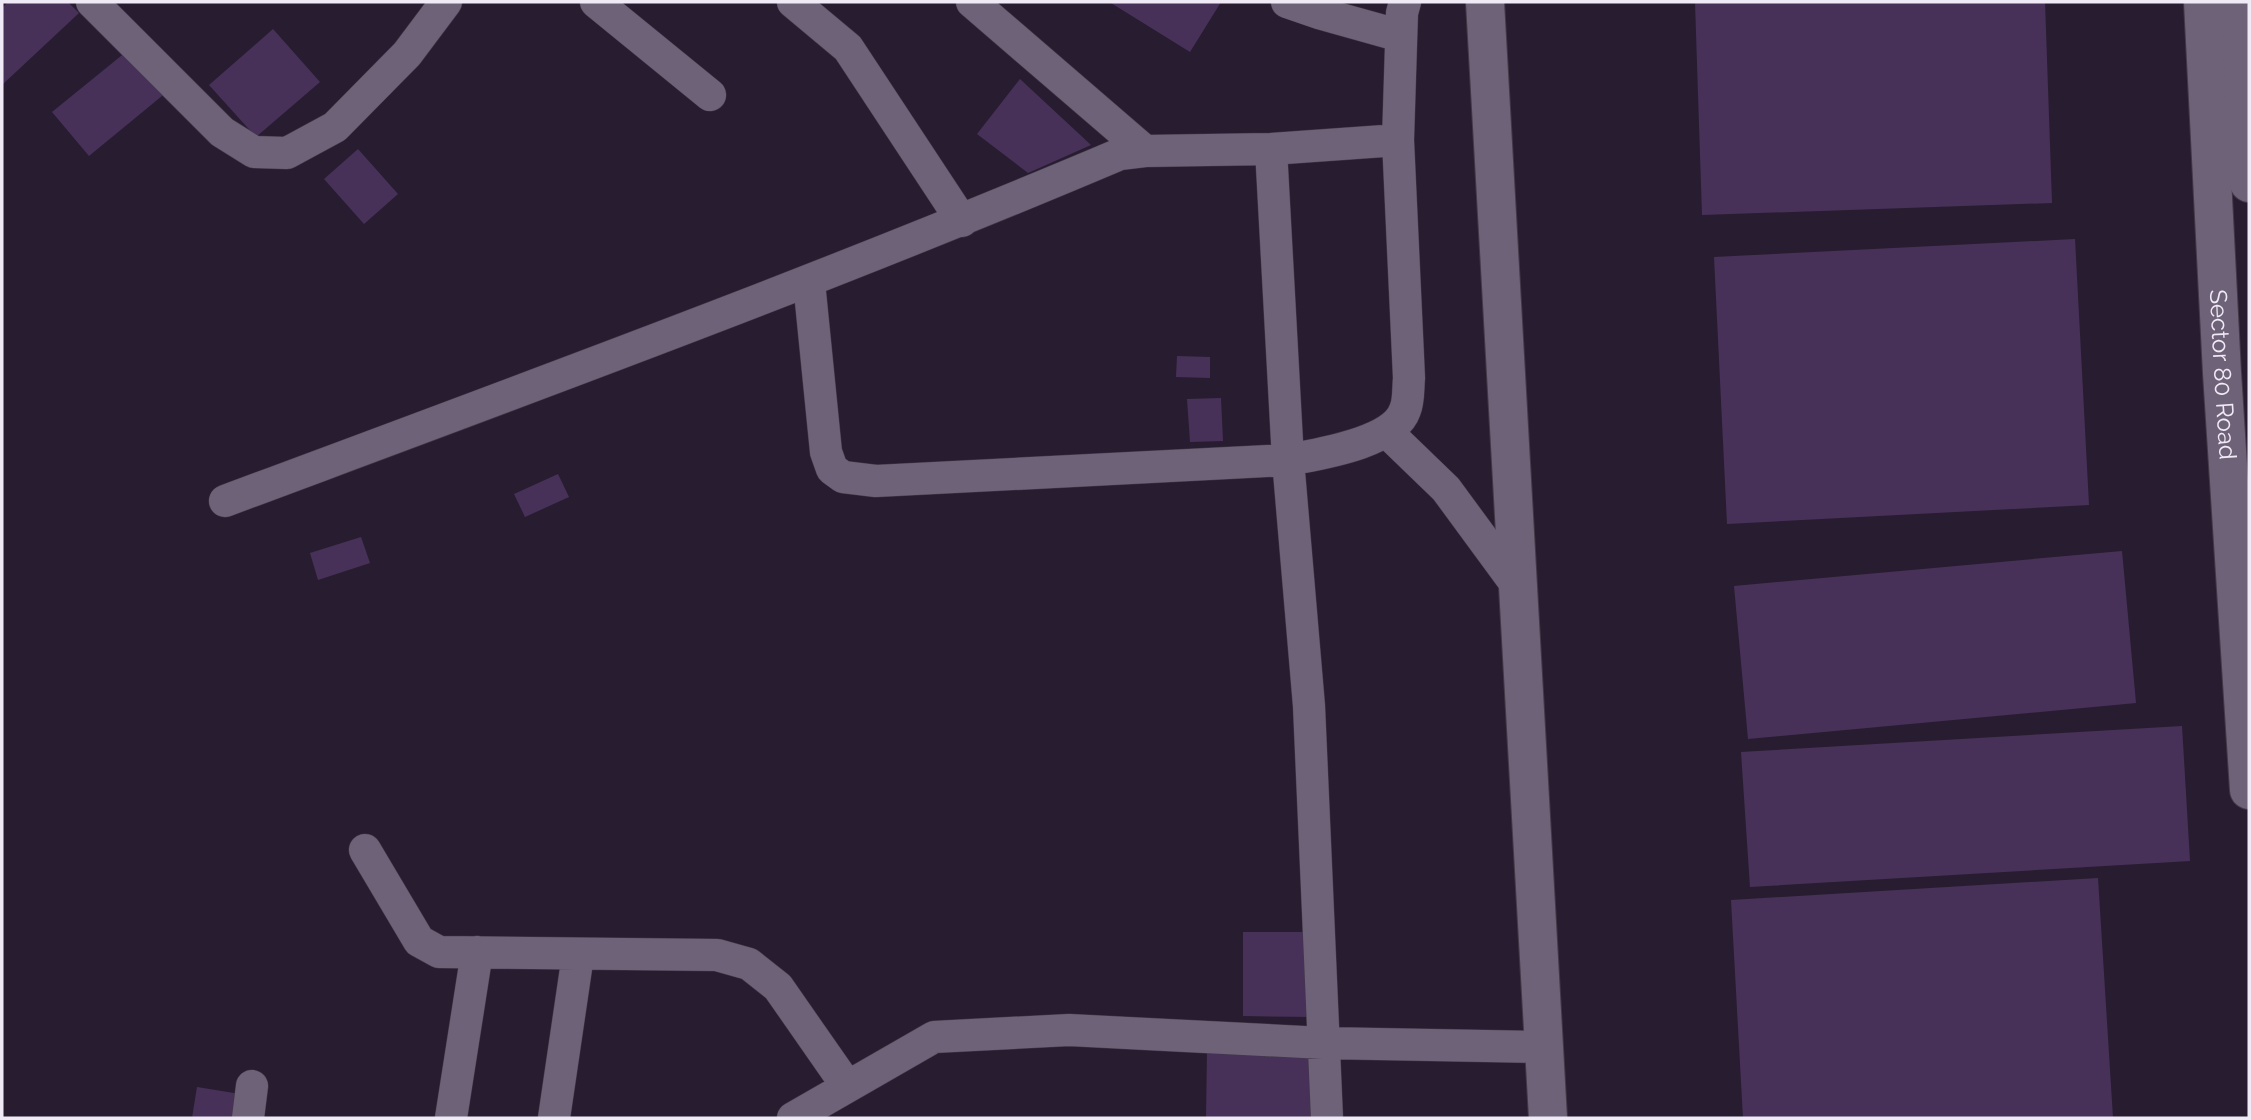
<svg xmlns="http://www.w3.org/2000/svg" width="2251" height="1120" font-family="Raleway,sans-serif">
  <rect width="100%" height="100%" fill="#281d30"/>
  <path fill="#483159" d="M 8,2 L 68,2 L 79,13 L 2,85 L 2,8 Z
    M 1112,2 L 1221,2 L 1190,52 L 1111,3 Z
    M 1695,2 L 2045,2 L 2052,203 L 1702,215 Z
    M 273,29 L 320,82 L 256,137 L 209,85 Z
    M 132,47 L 168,91 L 89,156 L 52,112 Z
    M 1020,79 L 1091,145 L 1028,173 L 977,134 Z
    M 358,149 L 398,194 L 364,224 L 324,179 Z
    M 2075,239 L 2089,505 L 1727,524 L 1714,257 Z
    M 1177,356 L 1210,357 L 1210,378 L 1176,377 Z
    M 1221,398 L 1223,441 L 1190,442 L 1187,399 Z
    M 558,474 L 569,497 L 525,517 L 514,494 Z
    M 361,537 L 370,563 L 318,580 L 310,553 Z
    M 2122,551 L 2136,703 L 1748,739 L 1734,586 Z
    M 2182,726 L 2190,861 L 1750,887 L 1741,752 Z
    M 2098,878 L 2113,1118 L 1743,1118 L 1731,900 Z
    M 1243,932 L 1316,932 L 1315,1017 L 1243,1016 Z
    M 1207,1051 L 1313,1052 L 1312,1118 L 1206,1118 Z
    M 197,1087 L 240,1094 L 236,1118 L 192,1118 Z"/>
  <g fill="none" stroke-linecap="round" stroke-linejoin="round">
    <defs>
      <path id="street" d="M 92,2 L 222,132 L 254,152 L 287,153 L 335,127 L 407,54 L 446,2
        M 596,2 L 710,95
        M 793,2 L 848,48 L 962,221
        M 972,2 L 1145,151
        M 1287,2 L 1319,13 L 1401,36
        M 1271,149 L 1288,460 L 1309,706 L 1327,1118
        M 809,282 L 826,452 L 832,469 L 843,477 L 876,481 L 1288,460 C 1318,454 1394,443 1405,410 C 1409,401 1408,388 1409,378 L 1398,140 L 1402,13 L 1405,2
        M 1387,432 L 1446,489 L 1518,587
        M 225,501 C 525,389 825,279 1120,154 L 1145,151 L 1271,149 L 1398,140
        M 365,850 L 419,941 L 439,952 L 717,955 L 749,964 L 778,987 L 847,1086
        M 248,1118 L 252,1086
        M 451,1118 L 477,952
        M 554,1118 L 578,955
        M 793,1118 L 934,1037 L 1069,1030 L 1323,1043 L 1545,1047"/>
      <g id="secondary">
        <path d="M 1485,2 L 1548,1118"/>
        <path id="s1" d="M 2203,2 L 2222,373 L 2249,790"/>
        <path d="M 2240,2 L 2249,183"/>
      </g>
    </defs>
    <use href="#street" stroke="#423949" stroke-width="33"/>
    <use href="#secondary" stroke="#423949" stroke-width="40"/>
    <use href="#street" stroke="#6e6278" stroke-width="32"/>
    <use href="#secondary" stroke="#6e6278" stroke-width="38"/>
  </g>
  <g text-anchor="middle" stroke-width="5" stroke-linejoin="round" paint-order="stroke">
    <g font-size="24" fill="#f0eaf6" stroke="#1e1426">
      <text dy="8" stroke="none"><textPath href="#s1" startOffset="373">Sector 80 Road</textPath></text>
    </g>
  </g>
  <rect width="2251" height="1120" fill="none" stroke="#f0eaf6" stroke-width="7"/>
</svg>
